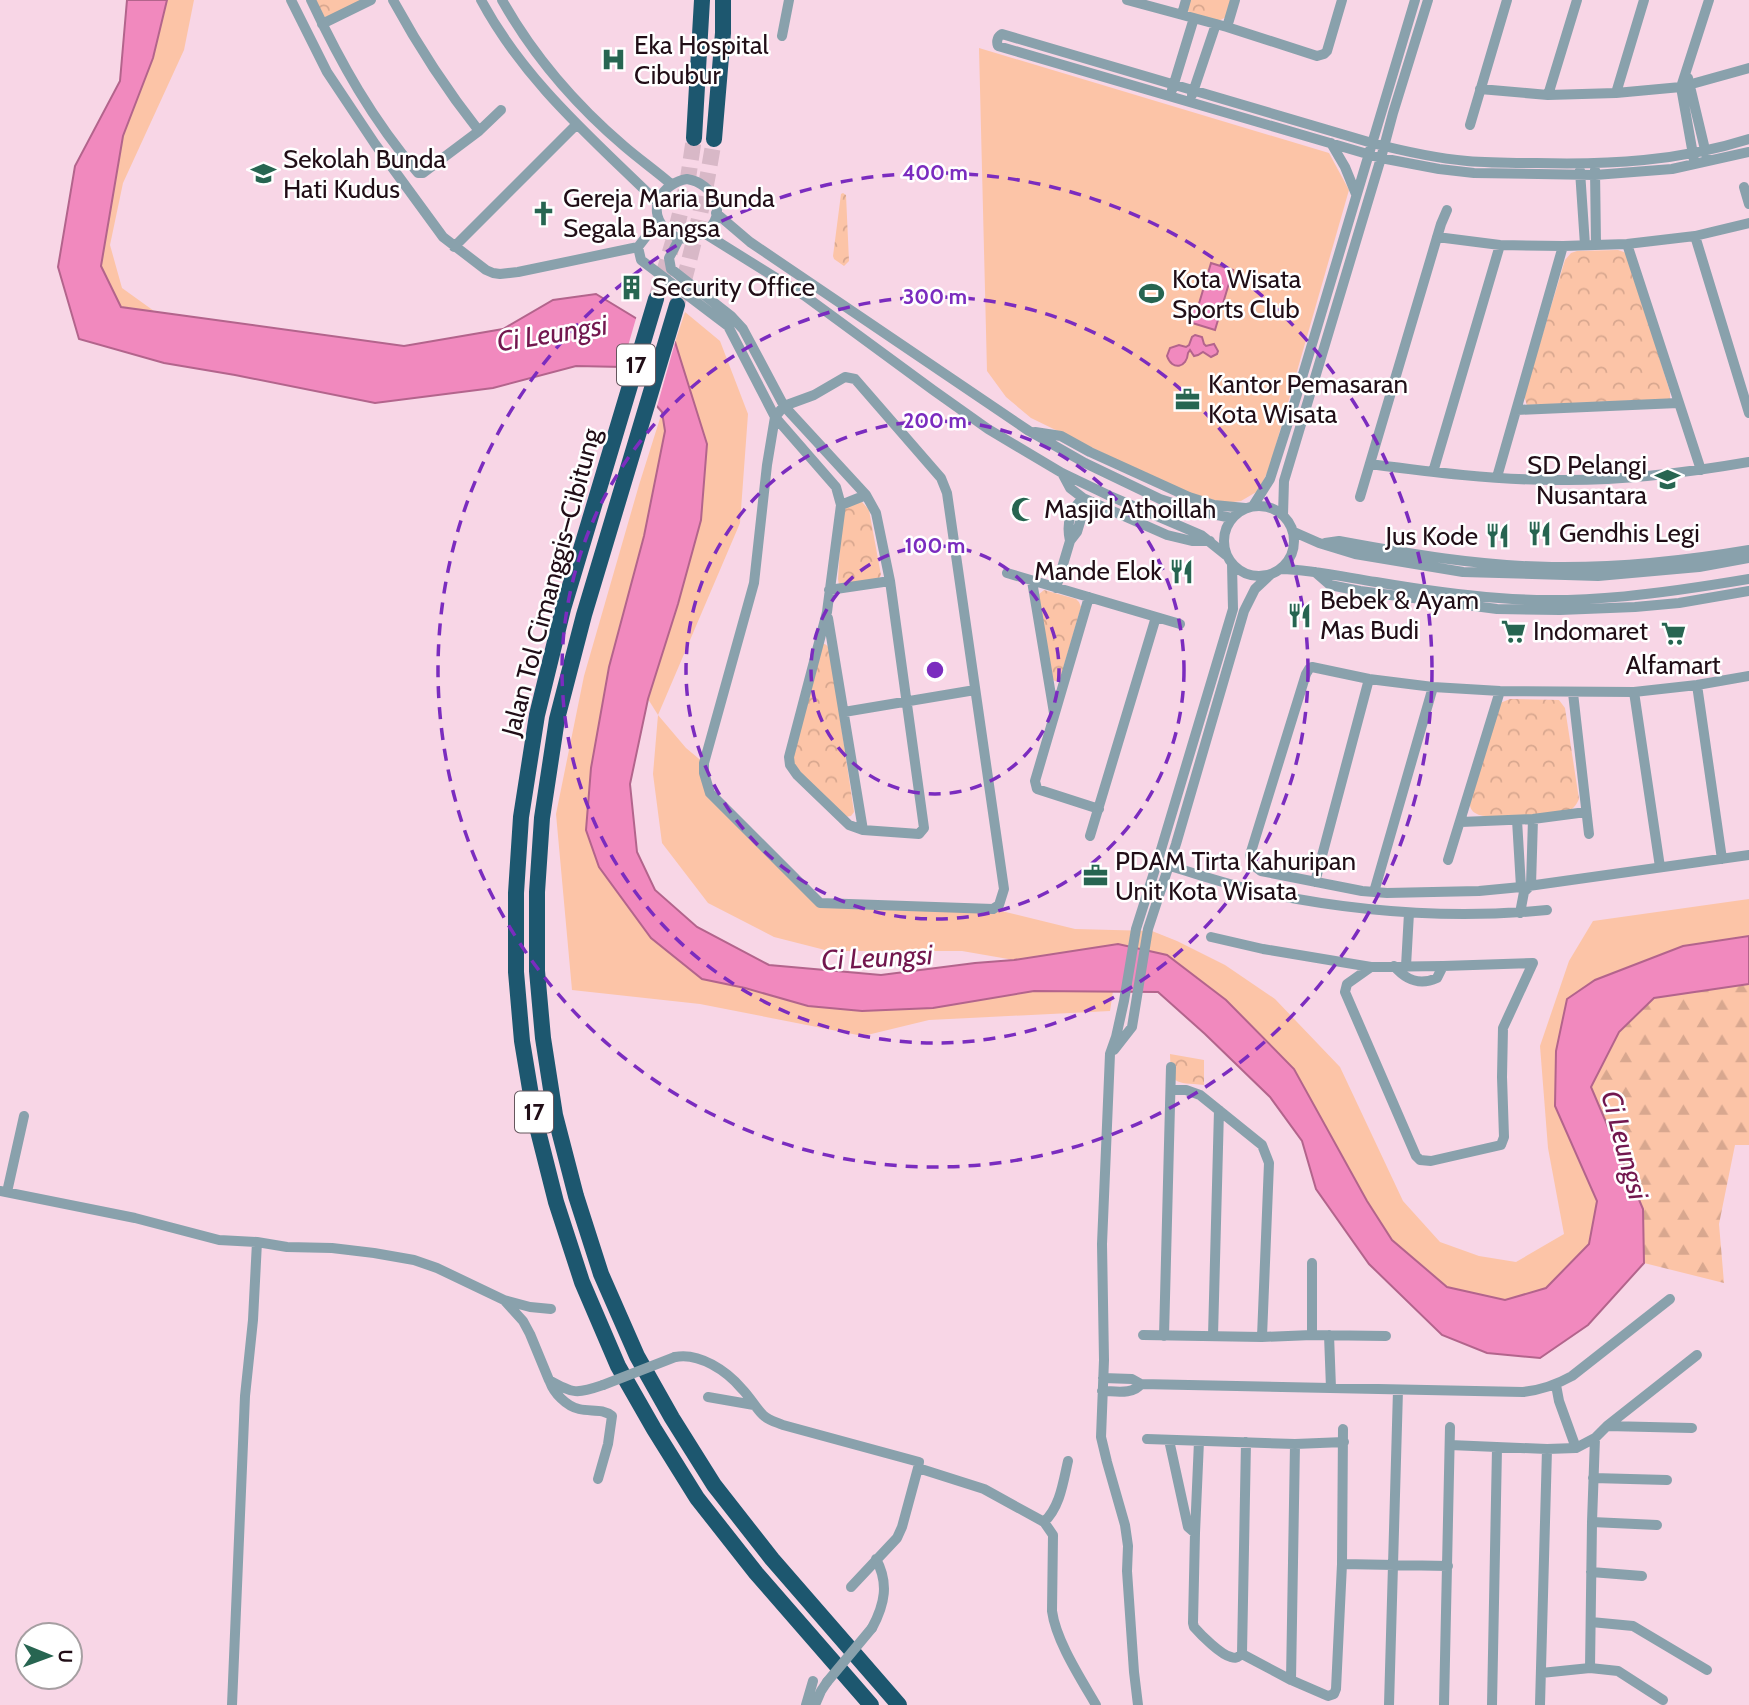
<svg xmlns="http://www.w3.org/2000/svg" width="1749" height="1705" font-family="Cabin,sans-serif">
  <defs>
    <pattern id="forest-firs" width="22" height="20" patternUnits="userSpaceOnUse" patternTransform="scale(1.75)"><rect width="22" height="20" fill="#fcc4a7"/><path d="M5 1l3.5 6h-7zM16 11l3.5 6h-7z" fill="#d8a78f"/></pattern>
    <pattern id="park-crowns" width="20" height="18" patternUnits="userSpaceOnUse" patternTransform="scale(1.75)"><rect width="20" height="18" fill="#fcc4a7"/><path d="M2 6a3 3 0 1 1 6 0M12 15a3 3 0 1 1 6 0" fill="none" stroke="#d8a78f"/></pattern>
  </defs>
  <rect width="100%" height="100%" fill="#f8d6e6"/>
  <path fill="#fcc4a7" d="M 166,0 L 194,0 L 184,50 L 123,183 L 110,245 L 122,288 L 154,311 L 121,307 L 101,267 L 123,136 Z
    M 979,48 L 1329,153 L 1349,190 L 1269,469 L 1258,491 L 1241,501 L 1225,503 L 1181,491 L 1031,418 L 1006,397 L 987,371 Z
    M 685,312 L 720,341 L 748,414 L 740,523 L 658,715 L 686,748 L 704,763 L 710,793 L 820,903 L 993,909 L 1075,929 L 1152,931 L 1177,941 L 1225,965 L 1275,999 L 1340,1067 L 1403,1201 L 1440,1242 L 1479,1256 L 1516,1262 L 1564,1234 L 1548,1148 L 1540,1046 L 1569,961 L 1593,921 L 1749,899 L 1749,936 L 1740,937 L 1567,999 L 1597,1201 L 1589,1244 L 1546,1288 L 1505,1300 L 1447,1287 L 1392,1240 L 1367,1201 L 1294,1069 L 1118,944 L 1014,960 L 962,951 L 829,951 L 774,937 L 708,903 L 662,843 L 653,774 L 658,715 L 648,699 L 678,604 L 707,444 L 675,342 Z
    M 662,412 L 665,431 L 644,536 L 609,667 L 591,768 L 586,830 L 702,979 L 745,988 L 933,1008 L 1034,991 L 1113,991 L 1110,1011 L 929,1020 L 863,1036 L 700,1004 L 572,990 L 556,814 L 584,676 L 639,485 Z"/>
  <path fill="url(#forest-firs)" d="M 1749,984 L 1749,1145 L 1735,1145 L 1719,1224 L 1724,1283 L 1644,1263 L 1643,1209 L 1591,1087 L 1619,1032 L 1654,998 Z"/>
  <path fill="url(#park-crowns)" d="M 313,0 L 366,0 L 324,18 Z
    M 1188,0 L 1231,0 L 1226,17 L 1217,22 L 1190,14 L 1188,11 Z
    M 843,193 L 846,195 L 849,261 L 844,266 L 834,259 L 833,256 L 841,194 Z
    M 1618,250 L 1624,252 L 1628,256 L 1670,392 L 1670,399 L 1527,405 L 1524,396 L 1565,260 L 1571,253 L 1577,251 Z
    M 856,495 L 869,510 L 881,575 L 878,580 L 839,585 L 838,579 L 843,499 Z
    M 1044,590 L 1076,599 L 1079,602 L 1081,607 L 1060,679 L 1058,681 L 1055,681 L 1052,679 L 1038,595 Z
    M 821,644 C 826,643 828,646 830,651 L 854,812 L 851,816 L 845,817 L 794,766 L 792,760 Z
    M 1510,699 L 1559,700 L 1565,708 L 1579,799 C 1576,805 1574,809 1567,811 C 1554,814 1487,820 1477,814 C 1470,811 1470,806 1469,800 L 1500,703 Z
    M 1170,1054 L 1204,1060 L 1204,1085 C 1174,1082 1171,1086 1170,1054 Z"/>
  <path fill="#f189be" stroke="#b3648c" stroke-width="2" d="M 127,0 L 167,0 L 153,58 L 123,136 L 101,266 L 121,307 L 404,346 L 503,329 L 553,300 L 596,294 L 675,342 L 707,444 L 701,520 L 678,604 L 648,699 L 630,784 L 637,852 L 655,890 L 697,927 L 769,965 L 881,975 L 975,963 L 1014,960 L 1118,944 L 1167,955 L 1226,1000 L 1294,1069 L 1367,1201 L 1392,1240 L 1447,1287 L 1505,1300 L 1546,1288 L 1589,1244 L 1597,1201 L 1555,1106 L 1556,1051 L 1567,999 L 1595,980 L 1683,946 L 1749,936 L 1749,984 L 1654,998 L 1619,1032 L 1591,1087 L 1643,1209 L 1644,1263 L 1588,1325 L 1540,1358 L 1487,1353 L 1442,1335 L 1369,1264 L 1316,1189 L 1302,1141 L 1270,1097 L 1205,1034 L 1158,992 L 1034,991 L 933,1008 L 862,1011 L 808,1006 L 745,988 L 702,979 L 651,938 L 599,867 L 586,830 L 591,768 L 609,667 L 644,536 L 665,431 L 662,412 L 623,367 L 576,366 L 493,388 L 375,403 L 235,375 L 164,363 L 79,339 L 58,267 L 75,166 L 120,81 Z
    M 1211,263 L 1233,270 L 1215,330 L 1189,322 L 1191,311 L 1194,306 L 1198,307 Z
    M 1195,335 L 1202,337 L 1204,344 L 1206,346 L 1214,344 L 1218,351 L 1217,354 L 1211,357 L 1203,352 L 1198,355 L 1194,356 L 1190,350 L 1188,353 C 1187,368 1172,371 1167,356 L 1170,348 L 1179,345 L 1186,347 L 1189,345 L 1192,337 Z"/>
  <path fill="#f8d6e6" d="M 637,315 L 676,339 L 656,410 L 621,370 Z"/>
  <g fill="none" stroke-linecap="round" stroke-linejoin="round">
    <path stroke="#d8b8c7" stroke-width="16" stroke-dasharray="16 8" stroke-linecap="butt" d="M 656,299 L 673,242 L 687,185 L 694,138
      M 677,305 C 693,250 705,196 714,139"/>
    <path stroke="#89a1ac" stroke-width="10" d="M 291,0 L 327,72 L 375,144 L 443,237 L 486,270 L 493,273 L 500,274 L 518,272 L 638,247 L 659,220
      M 311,0 C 340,62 373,121 418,173 L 423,173 L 479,131 L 501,110
      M 393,0 C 418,46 446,89 479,131
      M 481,0 C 525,82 593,139 658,203
      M 502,0 C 533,55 576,105 624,146 C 639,159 656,171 671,184
      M 1127,0 L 1227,27 L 1317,56 L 1324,54 L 1327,51 L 1342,0
      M 1182,14 L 1186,0
      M 322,24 L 371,0
      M 1227,27 L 1235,0
      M 782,36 L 789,0
      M 1688,78 L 1707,158
      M 1480,89 L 1548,95 L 1616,93 L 1681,87 L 1749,68
      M 1172,90 L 1194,18
      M 1616,93 L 1644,0
      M 1192,95 L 1216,24
      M 1548,95 L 1577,0
      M 1470,125 L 1507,0
      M 1749,139 C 1680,161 1609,165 1536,163 C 1513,163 1490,163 1467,161 C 1434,158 1403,151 1372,143 L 1002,34 C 998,36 996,41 998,46 L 1381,158 L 1439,169 L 1474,173 L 1595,175 L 1672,169 L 1749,152
      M 1331,143 L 1345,167 L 1356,194
      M 1694,160 L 1681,87 L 1709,0
      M 1595,170 L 1596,244
      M 1580,171 L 1585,245
      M 687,179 C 714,183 729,215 705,232 C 697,238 688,238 679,239 C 674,236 669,233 665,229 C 646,208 663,183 687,179 Z
      M 1744,187 L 1749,204
      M 716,213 L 750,242 L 1029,431 L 1085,463 L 1160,499 L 1197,511 L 1232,518
      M 704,233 L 805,296 L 933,390 L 988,429 L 1062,473 L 1110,496 L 1201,535 L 1226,555
      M 1695,236 L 1749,413
      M 1437,237 L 1500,245 L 1563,246 L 1627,244 L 1695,236 L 1749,223
      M 1627,244 L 1701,470
      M 454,247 L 576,125
      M 638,247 L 641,260 L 728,326 L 775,417 L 836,487 L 841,505 L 827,612 L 789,757 L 790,765 L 797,775 L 849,825 L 863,830 L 919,834 L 924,828 L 890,581 L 876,513 L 866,495 L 784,406 L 743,329 L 731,316 L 671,269 L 669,258 L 679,239
      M 845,377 L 855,379 L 941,478 L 947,493 L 1004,889 L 999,905 L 993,909 L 820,903 L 710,793 L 704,773 L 704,763 L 754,583 L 767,465 L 775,417 L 784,406 L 814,395 Z
      M 1517,410 L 1678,403
      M 1035,432 L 1061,436 L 1090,452 L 1189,497 L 1214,505 L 1245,508
      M 1370,464 C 1431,472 1494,480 1557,480 C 1621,481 1686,473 1749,462
      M 1433,472 L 1500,245
      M 1062,473 L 1070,488 L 1083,498 L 1167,535 L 1192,541 L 1210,541
      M 1497,477 L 1563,246
      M 1360,497 L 1441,224 L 1447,210
      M 841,505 L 866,495
      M1224 541a35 35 0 1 1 70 0a35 35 0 1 1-70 0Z
      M 1253,506 L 1270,479 L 1295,401 L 1415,0
      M 1283,515 L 1284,481 L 1381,158 L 1393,113 L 1428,0
      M 1294,532 L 1319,543 L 1355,554 L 1463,572 L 1598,576 L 1699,567 L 1749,558
      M 1070,541 C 1066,523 1070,511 1083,498
      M 1325,543 L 1339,541 C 1409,554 1480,566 1552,567 C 1618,568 1684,561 1749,550
      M 1281,569 C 1313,570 1344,577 1376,582 C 1417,589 1458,595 1499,598 C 1583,605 1666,593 1749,579
      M 1315,572 L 1330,585 L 1360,591 L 1497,609 L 1560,610 L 1635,607 L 1679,603 L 1749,591
      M 1007,573 L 1180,624
      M 1032,581 L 1054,713
      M 1056,588 L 1070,541 L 1077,532 L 1083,512 L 1083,498
      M 829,590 L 890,581
      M 1089,597 L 1035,781 L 1037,789 L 1099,809
      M 828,618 L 863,830
      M 1749,676 L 1697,685 L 1634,692 L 1500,691 L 1433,687 L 1369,679 L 1312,667 L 1309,669 L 1306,674 L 1250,855 L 1252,864 L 1261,871 L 1362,891 L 1387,893 L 1479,891 L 1521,887 L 1749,855
      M 1697,685 L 1722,859
      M 1634,692 L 1660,867
      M 1573,693 L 1589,834
      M 844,712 L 975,690
      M 1517,820 L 1521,887 L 1523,890
      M 1461,822 L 1533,819 L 1586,812
      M 1090,836 L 1156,617
      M 1448,860 L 1500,691
      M 1163,864 C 1198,874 1231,886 1266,893 C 1358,912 1453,919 1547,910
      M 1315,882 L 1369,679
      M 1374,892 L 1433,687
      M 1520,913 L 1524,892 L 1531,885 L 1533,819
      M 1211,937 L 1263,949 L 1371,967 L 1443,966 L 1533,963 L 1503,1028 L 1502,1077 L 1504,1137 L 1501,1145 L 1431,1161 L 1420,1160 L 1416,1156 L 1345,992 L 1347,984 L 1371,967
      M 1394,966 C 1406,980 1419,986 1437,978 L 1443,966
      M 1406,966 L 1409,913
      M 1114,1050 L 1132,1027 L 1148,929 L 1176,844 L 1244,611 L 1255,589 L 1271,574
      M 1171,1090 L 1186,1090 L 1200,1095 L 1262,1145 L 1269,1163 L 1262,1337
      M 0,1191 L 135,1218 L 219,1240 L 257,1242 L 253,1320 L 245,1396 L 232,1705
      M 7,1192 L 24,1116
      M 257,1242 L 287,1247 L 332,1248 L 374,1253 L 414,1260 L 437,1268 L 504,1300 L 530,1307 L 551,1309
      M 504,1300 L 523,1321 L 530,1334 L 549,1380 C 574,1394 576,1394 603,1385
      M 1143,1335 L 1262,1337 L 1312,1335 L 1386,1336
      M 1312,1335 L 1312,1263
      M 1329,1335 L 1331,1388
      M 1164,1336 L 1171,1067
      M 1213,1336 L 1219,1110
      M 675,1357 C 699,1352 727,1371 742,1389 C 750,1397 755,1407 763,1415 C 768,1420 776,1422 783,1425 L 919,1462 L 918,1468
      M 550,1382 C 554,1393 566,1406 579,1409 C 591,1412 602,1408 612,1416 L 608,1444 L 598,1479
      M 1141,1384 L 1523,1392 C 1541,1390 1556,1385 1572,1376 L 1670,1299
      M 1556,1385 L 1559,1401 L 1576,1448
      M 1102,1391 C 1115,1391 1133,1395 1141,1384 L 1132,1379 L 1103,1378
      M 708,1397 L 754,1405
      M 1607,1426 L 1692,1428
      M 1147,1439 L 1295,1444 L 1344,1442
      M 1169,1440 L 1188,1527 L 1195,1533
      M 1199,1441 L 1195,1533 L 1193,1623 L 1194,1627 C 1201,1635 1221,1655 1231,1657 C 1237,1659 1237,1657 1242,1654 L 1291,1680 L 1328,1696 L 1334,1694 L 1336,1689 L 1342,1564 L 1343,1429
      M 1450,1445 L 1547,1449 L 1576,1448 L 1595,1438 L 1607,1426 L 1697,1355
      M 1593,1478 L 1667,1480
      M 1044,1522 C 1060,1507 1063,1483 1068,1461
      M 1592,1522 L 1657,1525
      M 1342,1564 L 1448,1566
      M 1591,1572 L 1642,1576
      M 851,1587 L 897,1538 L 902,1527 L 918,1468 L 984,1489 L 1044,1522 L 1053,1535 L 1052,1611 C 1056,1641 1081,1679 1096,1705
      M 1591,1622 L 1633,1626 L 1707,1670
      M 872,1628 C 885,1604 889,1583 876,1559
      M 1242,1654 L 1246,1442
      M 1590,1668 L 1592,1522 L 1595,1438
      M 1541,1673 L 1590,1668 L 1618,1671 L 1663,1700
      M 1291,1680 L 1295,1444
      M 806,1705 L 813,1681
      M 815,1705 L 821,1691 L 827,1682
      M 1138,1705 L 1134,1672 L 1127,1571 L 1128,1546 L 1125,1525 L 1107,1462 L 1101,1437 L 1104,1360 L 1102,1244 L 1110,1054 L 1116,1037 L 1124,1001 L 1136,929 L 1157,863 L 1233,609 L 1232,564
      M 1389,1705 L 1398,1390
      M 1444,1705 L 1450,1427
      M 1492,1705 L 1497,1448
      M 1540,1705 L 1547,1449"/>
    <path stroke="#1d576f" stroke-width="16" d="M 694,138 L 702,0
      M 714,139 L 723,33 L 723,0
      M 656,299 L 563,609 L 537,715 L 521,817 L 516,893 L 516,972 L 522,1041 L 535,1119 L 556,1202 L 582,1282 L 618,1366 L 654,1429 L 697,1498 L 756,1573 L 871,1705
      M 677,305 L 584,615 L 557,719 L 542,818 L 537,892 L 537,971 L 543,1038 L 555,1115 L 576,1196 L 601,1274 L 637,1356 L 672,1418 L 714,1485 L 772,1559 L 899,1705"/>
    <path stroke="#89a1ac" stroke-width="10" d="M 603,1385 L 675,1357
      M 827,1682 L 872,1628"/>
  </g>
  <g fill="none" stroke="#7b2cbf" stroke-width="3.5" stroke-dasharray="12 9">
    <circle cx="935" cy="670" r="124"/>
    <circle cx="935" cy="670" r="249"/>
    <circle cx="935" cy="670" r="373"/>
    <circle cx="935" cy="670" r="497"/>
  </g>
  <defs>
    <symbol id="hospital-bare" viewBox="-9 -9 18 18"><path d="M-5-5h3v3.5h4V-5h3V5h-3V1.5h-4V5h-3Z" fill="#276551" stroke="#fff" stroke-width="2.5" paint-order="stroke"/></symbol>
    <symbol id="school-bare" viewBox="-9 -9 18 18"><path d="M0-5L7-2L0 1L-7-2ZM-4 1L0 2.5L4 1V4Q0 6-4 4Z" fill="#276551" stroke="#fff" stroke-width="2.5" paint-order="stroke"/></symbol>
    <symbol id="church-bare" viewBox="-9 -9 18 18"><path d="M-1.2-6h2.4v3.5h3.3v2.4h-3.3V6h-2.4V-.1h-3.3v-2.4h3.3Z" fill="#276551" stroke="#fff" stroke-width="2.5" paint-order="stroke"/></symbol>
    <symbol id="building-bare" viewBox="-9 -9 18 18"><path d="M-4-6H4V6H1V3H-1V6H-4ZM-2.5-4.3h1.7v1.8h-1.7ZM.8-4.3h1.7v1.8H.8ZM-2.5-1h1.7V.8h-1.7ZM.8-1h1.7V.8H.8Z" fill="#276551" stroke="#fff" stroke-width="2.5" paint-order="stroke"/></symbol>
    <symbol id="stadium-bare" viewBox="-9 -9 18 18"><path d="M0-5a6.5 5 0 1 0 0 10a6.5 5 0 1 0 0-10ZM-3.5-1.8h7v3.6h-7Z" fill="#276551" stroke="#fff" stroke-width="2.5" paint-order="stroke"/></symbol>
    <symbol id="office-bare" viewBox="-9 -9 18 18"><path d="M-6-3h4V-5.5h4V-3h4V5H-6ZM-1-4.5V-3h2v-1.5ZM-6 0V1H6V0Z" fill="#276551" stroke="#fff" stroke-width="2.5" paint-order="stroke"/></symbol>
    <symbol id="mosque-bare" viewBox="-9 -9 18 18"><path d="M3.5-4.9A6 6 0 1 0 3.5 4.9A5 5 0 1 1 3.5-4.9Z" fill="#276551" stroke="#fff" stroke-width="2.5" paint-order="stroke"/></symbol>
    <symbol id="restaurant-bare" viewBox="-9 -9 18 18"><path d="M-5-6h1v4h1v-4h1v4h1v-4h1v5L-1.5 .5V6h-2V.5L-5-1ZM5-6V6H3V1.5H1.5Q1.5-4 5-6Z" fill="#276551" stroke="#fff" stroke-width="2.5" paint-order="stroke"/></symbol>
    <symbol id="supermarket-bare" viewBox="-9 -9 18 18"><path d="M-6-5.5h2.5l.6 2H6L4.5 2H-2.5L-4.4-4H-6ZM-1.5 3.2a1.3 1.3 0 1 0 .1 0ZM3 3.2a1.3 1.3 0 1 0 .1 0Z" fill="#276551" stroke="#fff" stroke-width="2.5" paint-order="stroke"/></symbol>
  </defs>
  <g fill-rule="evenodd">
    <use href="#hospital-bare" x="596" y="42" width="35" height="35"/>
    <use href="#school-bare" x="246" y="156" width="35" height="35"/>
    <use href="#church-bare" x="526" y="196" width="35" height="35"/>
    <use href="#building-bare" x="614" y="270" width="35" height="35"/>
    <use href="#stadium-bare" x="1134" y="276" width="35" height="35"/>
    <use href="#office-bare" x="1170" y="382" width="35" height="35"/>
    <use href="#school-bare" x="1650" y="462" width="35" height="35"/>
    <use href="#mosque-bare" x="1006" y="492" width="35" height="35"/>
    <use href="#restaurant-bare" x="1522" y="516" width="35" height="35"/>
    <use href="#restaurant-bare" x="1480" y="518" width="35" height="35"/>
    <use href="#restaurant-bare" x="1164" y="554" width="35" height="35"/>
    <use href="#restaurant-bare" x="1282" y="598" width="35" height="35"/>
    <use href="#supermarket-bare" x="1496" y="614" width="35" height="35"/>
    <use href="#supermarket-bare" x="1656" y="616" width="35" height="35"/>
    <use href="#office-bare" x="1078" y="858" width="35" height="35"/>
  </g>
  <g text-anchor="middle" stroke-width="5" stroke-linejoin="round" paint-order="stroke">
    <g fill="#fff" stroke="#64565d" stroke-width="2">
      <rect x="617" y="344.5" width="38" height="41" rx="5"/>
      <rect x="515" y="1091.5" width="38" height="41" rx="5"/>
    </g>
    <g font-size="24" font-weight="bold" fill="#210e17">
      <text x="636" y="373">17</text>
      <text x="534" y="1120">17</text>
    </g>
    <g font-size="26" fill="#210e17" stroke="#fff" text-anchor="start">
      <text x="634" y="54">Eka Hospital<tspan x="634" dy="30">Cibubur</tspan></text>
      <text x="283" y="168">Sekolah Bunda<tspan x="283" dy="30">Hati Kudus</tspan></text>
      <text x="563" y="207">Gereja Maria Bunda<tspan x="563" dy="30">Segala Bangsa</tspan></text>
      <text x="1172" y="288">Kota Wisata<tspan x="1172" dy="30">Sports Club</tspan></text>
      <text x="652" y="296">Security Office</text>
      <text x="1208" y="393">Kantor Pemasaran<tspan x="1208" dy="30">Kota Wisata</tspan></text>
      <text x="1647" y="474" text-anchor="end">SD Pelangi<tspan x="1647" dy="30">Nusantara</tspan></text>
      <text x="1044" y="518">Masjid Athoillah</text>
      <text x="1559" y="542">Gendhis Legi</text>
      <text x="1478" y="545" text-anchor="end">Jus Kode</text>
      <text x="1162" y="580" text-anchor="end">Mande Elok</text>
      <text x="1320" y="609">Bebek &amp; Ayam<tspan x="1320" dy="30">Mas Budi</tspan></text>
      <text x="1533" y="640">Indomaret</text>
      <text x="1673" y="674" text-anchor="middle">Alfamart</text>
      <text x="1115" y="870">PDAM Tirta Kahuripan<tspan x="1115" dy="30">Unit Kota Wisata</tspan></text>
    </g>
    <g font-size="26" fill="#210e17" stroke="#fff">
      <text transform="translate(551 582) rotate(-75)" y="9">Jalan Tol Cimanggis–Cibitung</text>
    </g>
    <g font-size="28" font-style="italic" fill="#72174e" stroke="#fff">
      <text transform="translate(552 333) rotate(-9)" y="10">Ci Leungsi</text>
      <text transform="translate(877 957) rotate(-3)" y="10">Ci Leungsi</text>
      <text transform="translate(1625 1145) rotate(75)" y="10">Ci Leungsi</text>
    </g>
  </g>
  <circle cx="935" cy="670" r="10" fill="#7b2cbf" stroke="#fff" stroke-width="3.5"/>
  <g font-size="21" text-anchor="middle" font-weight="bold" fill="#7b2cbf" stroke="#fff" stroke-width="5" stroke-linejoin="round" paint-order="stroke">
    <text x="935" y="180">400 m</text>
    <text x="935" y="304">300 m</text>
    <text x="935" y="428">200 m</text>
    <text x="935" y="553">100 m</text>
  </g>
  <g transform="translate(49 1656) rotate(91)"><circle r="33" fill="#ffffff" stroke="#a69fa2" stroke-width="2"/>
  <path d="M0-5L12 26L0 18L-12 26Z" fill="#276551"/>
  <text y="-10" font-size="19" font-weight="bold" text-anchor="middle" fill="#210e17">U</text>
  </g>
</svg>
